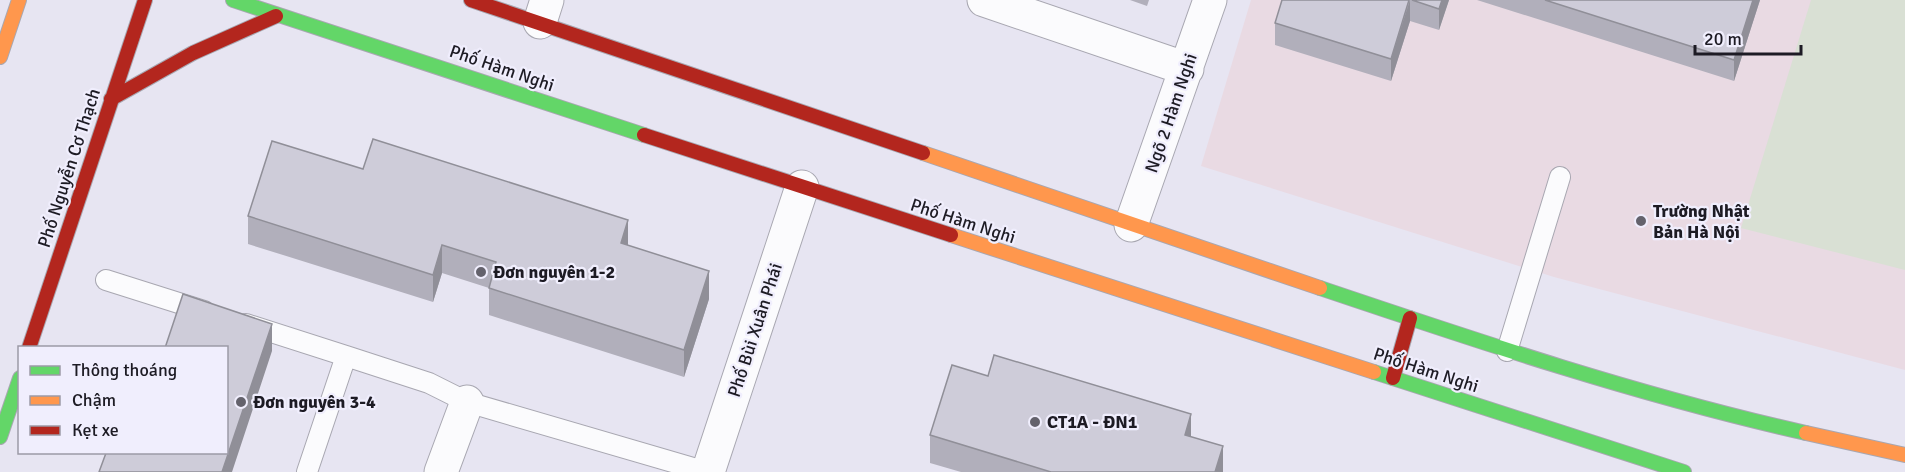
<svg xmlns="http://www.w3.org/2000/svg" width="1905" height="472" font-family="Signika,sans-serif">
  <rect width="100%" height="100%" fill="#e7e5f2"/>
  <path fill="#e9dae3" d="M 1251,0 L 1905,0 L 1905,370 L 1554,277 L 1201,166 Z"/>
  <path fill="#d9e0d4" d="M 1811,0 L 1905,0 L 1905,270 L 1741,228 Z"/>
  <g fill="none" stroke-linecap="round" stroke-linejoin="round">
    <defs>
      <path id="lane" d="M 106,280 L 204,311
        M 246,324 L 346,356
        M 1507,351 L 1560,177
        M 307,472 L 346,356 L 429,383 L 467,402 L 707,472"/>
      <path id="street" d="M 984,0 L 1187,69
        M 540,22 L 547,0
        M 1131,225 L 1210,0
        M 441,472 L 467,402
        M 708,472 L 802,187"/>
      <path id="fast" d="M 233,0 L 644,135
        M 1320,288 C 1480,342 1641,396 1806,433
        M 1374,372 L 1684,472
        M 0,437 L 20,378"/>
      <path id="slow" d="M 0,57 L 19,0
        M 923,153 L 1320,288
        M 951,235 L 1374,372
        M 1806,433 L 1905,455"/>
      <path id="jam" d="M 471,0 L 923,153
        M 111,99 L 193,53 L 276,16
        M 644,135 L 951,235
        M 29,348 L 145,0
        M 1393,378 L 1410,318"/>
    </defs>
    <use href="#lane" stroke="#a8a7b1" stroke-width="22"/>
    <use href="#street" stroke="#a8a7b1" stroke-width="35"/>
    <use href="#fast" stroke="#a8a7b1" stroke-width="16"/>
    <use href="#slow" stroke="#a8a7b1" stroke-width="16"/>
    <use href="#jam" stroke="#a8a7b1" stroke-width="16"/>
    <use href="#lane" stroke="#fbfbfd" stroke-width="20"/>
    <use href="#street" stroke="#fbfbfd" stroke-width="33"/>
    <use href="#fast" stroke="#63d668" stroke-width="14"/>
    <use href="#slow" stroke="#ff974d" stroke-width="14"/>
    <use href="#jam" stroke="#b3261e" stroke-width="14"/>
  </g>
  <path fill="#b1afbb" d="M 1130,0 L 1149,0 L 1147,6 Z
    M 1282,0 L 1449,0 L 1439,30 L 1410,21 L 1391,81 L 1275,45 L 1275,23 Z
    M 1477,0 L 1760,0 L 1734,81 Z
    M 363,169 L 709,299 L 684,377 L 489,315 L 489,288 L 442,273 L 433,302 L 248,244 L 248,216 Z
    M 930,435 L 1191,437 L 1223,472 L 961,472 L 930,463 Z"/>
  <path fill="#908f98" d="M 1410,0 L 1410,21 L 1391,81 L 1391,59 Z
    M 1442,0 L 1449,0 L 1439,30 L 1439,9 Z
    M 1753,0 L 1760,0 L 1734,81 L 1734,60 Z
    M 628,220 L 628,247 L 621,243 Z
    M 442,245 L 442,273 L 433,302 L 433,275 Z
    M 709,271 L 709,299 L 684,377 L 684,350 Z
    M 272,324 L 272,351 L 232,472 L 222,472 Z
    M 1191,414 L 1191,441 L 1185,435 Z
    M 1223,446 L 1223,472 L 1215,472 Z"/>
  <path fill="#ceccd9" stroke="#908f98" stroke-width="1.5" d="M 1282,0 L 1409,0 L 1391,59 L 1275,23 Z
    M 1412,0 L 1442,0 L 1439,9 Z
    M 1545,0 L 1753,0 L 1734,60 Z
    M 373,139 L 628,220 L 621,243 L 709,271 L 684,350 L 489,288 L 496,262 L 442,245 L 433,275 L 248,216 L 272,141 L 363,169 Z
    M 183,294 L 272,324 L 222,472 L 99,472 L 106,453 L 226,453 L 226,348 L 165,348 Z
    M 994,355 L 1191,414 L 1185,435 L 1223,446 L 1215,472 L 1051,472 L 930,435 L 952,365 L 988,376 Z"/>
  <g fill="#64626c" stroke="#f0eefd" stroke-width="2">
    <circle cx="1641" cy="221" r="6"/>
    <circle cx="481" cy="272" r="6"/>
    <circle cx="241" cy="402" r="6"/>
    <circle cx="1035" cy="422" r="6"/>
  </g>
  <g text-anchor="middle" stroke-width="4.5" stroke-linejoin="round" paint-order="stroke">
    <g font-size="18" fill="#1d1b24" stroke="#f0eefd">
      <text transform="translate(502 68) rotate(19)" y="6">Phố Hàm Nghi</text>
      <text transform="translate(1171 113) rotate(-71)" y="6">Ngõ 2 Hàm Nghi</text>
      <text transform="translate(69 168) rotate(-72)" y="6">Phố Nguyễn Cơ Thạch</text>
      <text transform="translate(963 221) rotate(18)" y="6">Phố Hàm Nghi</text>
      <text transform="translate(755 330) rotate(-72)" y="6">Phố Bùi Xuân Phái</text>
      <text transform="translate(1426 370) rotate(18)" y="6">Phố Hàm Nghi</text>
    </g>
    <g font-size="18" font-weight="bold" fill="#1d1b24" stroke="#f0eefd" text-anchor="start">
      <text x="1653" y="217">Trường Nhật<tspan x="1653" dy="21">Bản Hà Nội</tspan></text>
      <text x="493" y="278">Đơn nguyên 1-2</text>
      <text x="253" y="408">Đơn nguyên 3-4</text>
      <text x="1047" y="428">CT1A - ĐN1</text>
    </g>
  </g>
  <rect x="18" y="346" width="210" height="108" fill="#f0eefd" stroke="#9c9aa6" stroke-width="1.5"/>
  <rect x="30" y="366" width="30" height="9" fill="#63d668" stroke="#9c9aa6" stroke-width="1.5"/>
  <text x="72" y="376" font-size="18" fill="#1d1b24">Thông thoáng</text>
  <rect x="30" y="396" width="30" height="9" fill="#ff974d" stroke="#9c9aa6" stroke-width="1.5"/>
  <text x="72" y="406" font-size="18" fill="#1d1b24">Chậm</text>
  <rect x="30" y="426" width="30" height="9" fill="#b3261e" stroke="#9c9aa6" stroke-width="1.5"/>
  <text x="72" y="436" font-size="18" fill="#1d1b24">Kẹt xe</text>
  <path d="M1695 45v9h106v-9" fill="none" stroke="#1d1b24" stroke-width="3"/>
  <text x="1704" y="45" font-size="18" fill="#1d1b24" stroke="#f0eefd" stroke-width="4.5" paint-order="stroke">20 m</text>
</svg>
